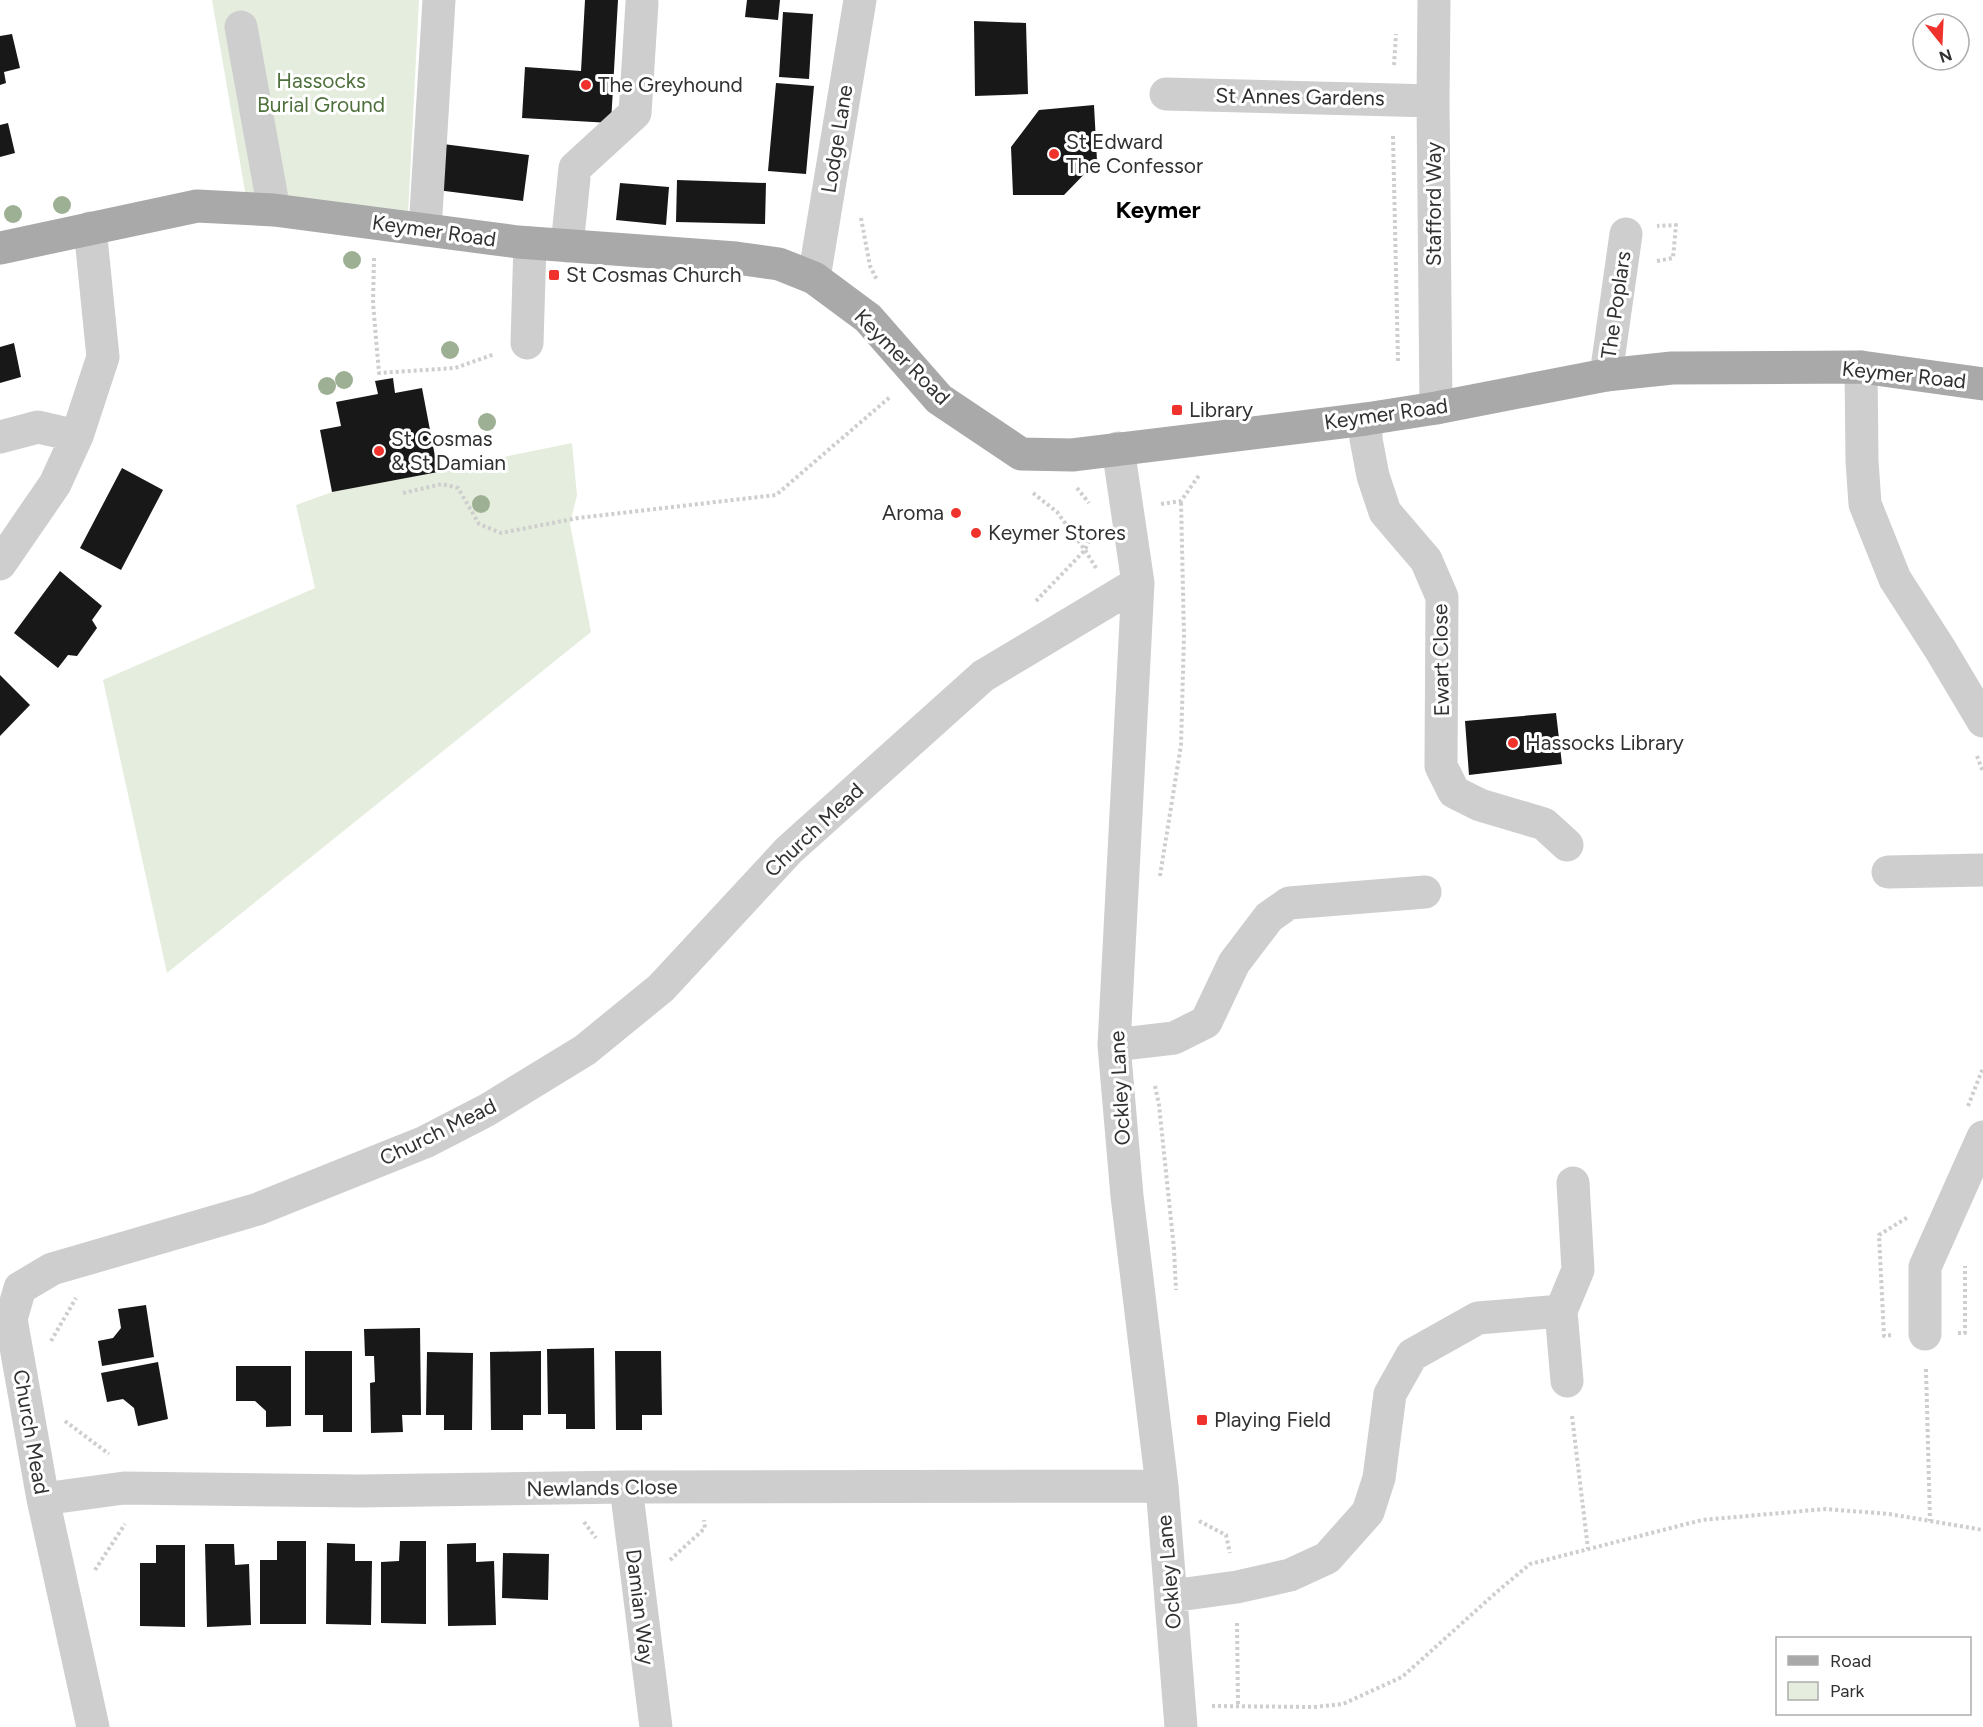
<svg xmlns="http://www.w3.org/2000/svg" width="1983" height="1727" font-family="Figtree,sans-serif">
  <rect width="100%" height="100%" fill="#fff"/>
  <path fill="#e5eede" d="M 212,0 L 419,0 L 408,215 L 246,197 Z
    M 572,443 L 577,495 L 570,524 L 591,632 L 167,973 L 103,680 L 315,588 L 296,505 L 332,492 Z"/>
  <path fill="#181818" d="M 585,0 L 618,0 L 611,123 L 522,118 L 525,67 L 581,71 Z
    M 747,0 L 780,0 L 778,20 L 745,17 Z
    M 783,12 L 813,14 L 809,79 L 779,77 Z
    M 974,21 L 1026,23 L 1028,94 L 975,96 Z
    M 12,34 L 20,68 L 4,72 L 6,83 L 0,85 L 0,36 Z
    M 776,83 L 814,86 L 806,174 L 768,171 Z
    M 1094,105 L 1097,161 L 1064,195 L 1013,195 L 1011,147 L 1039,110 Z
    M 8,123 L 15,153 L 0,157 L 0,125 Z
    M 443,144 L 529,155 L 523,201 L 437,190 Z
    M 677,180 L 766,183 L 765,224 L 676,222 Z
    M 620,183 L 669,187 L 666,225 L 616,220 Z
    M 14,343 L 21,377 L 0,383 L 0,347 Z
    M 393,378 L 395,393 L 422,388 L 438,472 L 332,492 L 320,430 L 341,426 L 336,402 L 378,394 L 375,381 Z
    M 122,468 L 163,490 L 121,570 L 80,548 Z
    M 60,571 L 102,606 L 92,620 L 97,628 L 77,656 L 68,655 L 58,668 L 14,633 Z
    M 0,675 L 30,705 L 0,736 Z
    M 1556,713 L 1562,764 L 1469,775 L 1465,721 Z
    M 146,1305 L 154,1357 L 102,1366 L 98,1341 L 113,1338 L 121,1328 L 118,1309 Z
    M 420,1328 L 421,1415 L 402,1415 L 403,1432 L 371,1433 L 370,1383 L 375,1382 L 374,1356 L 365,1356 L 364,1329 Z
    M 594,1348 L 595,1429 L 566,1429 L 566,1414 L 548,1414 L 547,1349 Z
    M 305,1351 L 352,1351 L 352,1432 L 323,1432 L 323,1415 L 305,1415 Z
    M 541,1351 L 541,1415 L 523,1415 L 523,1430 L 491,1430 L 490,1352 Z
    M 615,1351 L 661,1351 L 662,1415 L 642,1415 L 642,1430 L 616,1430 Z
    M 427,1352 L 473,1353 L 472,1430 L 444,1430 L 444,1415 L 426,1415 Z
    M 158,1362 L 168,1419 L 138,1426 L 134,1408 L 123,1399 L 107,1402 L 101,1373 Z
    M 236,1366 L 291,1366 L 291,1426 L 266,1427 L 266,1411 L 255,1401 L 236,1401 Z
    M 277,1541 L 306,1541 L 306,1624 L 260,1624 L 260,1560 L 277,1560 Z
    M 400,1541 L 426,1541 L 426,1624 L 381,1623 L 381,1562 L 399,1561 Z
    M 327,1543 L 355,1544 L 355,1561 L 372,1561 L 371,1625 L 326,1624 Z
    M 476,1543 L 476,1562 L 494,1561 L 496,1625 L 448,1626 L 447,1544 Z
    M 205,1544 L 234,1544 L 235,1565 L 249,1564 L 251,1625 L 207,1627 Z
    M 156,1545 L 185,1545 L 185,1627 L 140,1626 L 140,1563 L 156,1563 Z
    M 503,1553 L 549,1554 L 548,1600 L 502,1598 Z"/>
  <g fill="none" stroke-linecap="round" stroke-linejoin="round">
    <path stroke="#cecece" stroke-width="4" stroke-dasharray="3 3" stroke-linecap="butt" d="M 1394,65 L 1396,34
      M 1393,136 L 1398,362
      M 861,218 L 870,266 L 877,280
      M 374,258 L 373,303 L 379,373 L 455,368 L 495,354
      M 1657,261 L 1673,258 L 1676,225 L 1657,226
      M 1077,488 L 1089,503
      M 403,493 L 442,484 L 458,488 L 479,524 L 501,533 L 578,518 L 776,495 L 890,397
      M 1033,493 L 1057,512 L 1085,550 L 1096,568
      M 1161,504 L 1181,501 L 1200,474
      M 1036,601 L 1085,550 L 1094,531
      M 1977,756 L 1983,772
      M 1160,876 L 1181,745 L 1184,636 L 1181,501
      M 1155,1086 L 1159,1105 L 1174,1249 L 1176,1290
      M 1968,1106 L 1983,1068
      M 1958,1333 L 1965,1333 L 1965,1266
      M 1891,1335 L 1884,1336 L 1879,1235 L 1908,1217
      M 51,1341 L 76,1298
      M 1926,1369 L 1930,1521
      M 1572,1416 L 1588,1549
      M 65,1421 L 109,1454
      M 1199,1521 L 1226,1535 L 1230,1553
      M 584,1522 L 596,1538
      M 670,1560 L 705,1528 L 704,1520
      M 95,1570 L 125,1524
      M 1237,1623 L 1238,1705
      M 1212,1706 L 1314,1707 L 1343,1704 L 1402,1677 L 1499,1590 L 1530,1564 L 1702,1520 L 1826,1509 L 1889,1514 L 1983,1530"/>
    <path stroke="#cecece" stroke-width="33" d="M 1434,0 L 1433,101 L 1436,408
      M 241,27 L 274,210
      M 1166,94 L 1433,101
      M 425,230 L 439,0
      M 567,246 L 575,168 L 635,113 L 642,3
      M 814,278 L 860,0
      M 527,343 L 530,243
      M 1861,367 L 1862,461 L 1865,504 L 1895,579 L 1940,649 L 1983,721
      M 1606,375 L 1626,234
      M 1366,419 L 1366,439 L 1373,476 L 1385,512 L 1426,560 L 1442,597 L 1441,766 L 1454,792 L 1480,805 L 1544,824 L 1567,845
      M 0,437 L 38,427 L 77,436
      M 1118,448 L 1138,583 L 1114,1045 L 1127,1196 L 1162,1486 L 1181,1727
      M 0,564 L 55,484 L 77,436 L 103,357 L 90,228
      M 1888,872 L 1983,870
      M 1114,1045 L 1174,1038 L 1206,1022 L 1234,963 L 1269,917 L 1289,903 L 1425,892
      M 1925,1334 L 1925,1267 L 1983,1137
      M 1567,1381 L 1561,1311 L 1578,1270 L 1573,1183
      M 626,1487 L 656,1727
      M 43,1499 L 124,1488 L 360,1491 L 626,1487 L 1162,1486
      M 1171,1596 L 1237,1587 L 1290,1575 L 1327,1558 L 1368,1512 L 1379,1478 L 1390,1394 L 1412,1355 L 1478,1318 L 1561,1311
      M 93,1727 L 43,1499 L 11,1319 L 20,1288 L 52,1269 L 258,1209 L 425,1142 L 487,1110 L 585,1050 L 661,988 L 789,850 L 983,676 L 1138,583"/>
    <path stroke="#a9a9a9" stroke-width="33" d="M 0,248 L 197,206 L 274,210 L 518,242 L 736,258 L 779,264 L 814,278 L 868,318 L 939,399 L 1021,454 L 1072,455 L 1366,419 L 1436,408 L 1606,375 L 1672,368 L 1861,367 L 1983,384"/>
  </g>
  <g fill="#9eb093">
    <circle cx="62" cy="205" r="9"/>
    <circle cx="13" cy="214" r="9"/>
    <circle cx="352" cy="260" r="9"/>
    <circle cx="450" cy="350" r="9"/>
    <circle cx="344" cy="380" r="9"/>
    <circle cx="327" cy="386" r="9"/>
    <circle cx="487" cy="422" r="9"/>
    <circle cx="481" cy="504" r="9"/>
  </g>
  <g fill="#ef332c" stroke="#fff" stroke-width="2">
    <circle cx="586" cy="85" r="6"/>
    <circle cx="1054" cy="154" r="6"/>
    <rect x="548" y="269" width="12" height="12" rx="3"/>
    <rect x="1171" y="404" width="12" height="12" rx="3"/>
    <circle cx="379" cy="451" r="6"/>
    <circle cx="956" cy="513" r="6"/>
    <circle cx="976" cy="533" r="6"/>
    <circle cx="1513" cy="743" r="6"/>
    <rect x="1196" y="1414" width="12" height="12" rx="3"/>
  </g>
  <g text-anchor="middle" stroke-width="6" stroke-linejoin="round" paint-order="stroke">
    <g font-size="21" fill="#4e703b" stroke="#fff">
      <text x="321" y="88">Hassocks<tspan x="321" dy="24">Burial Ground</tspan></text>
    </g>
    <g font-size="21" fill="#313131" stroke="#fff" text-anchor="start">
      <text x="598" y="92">The Greyhound</text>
      <text x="1066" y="149">St Edward<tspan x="1066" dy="24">The Confessor</tspan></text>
      <text x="566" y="282">St Cosmas Church</text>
      <text x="1189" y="417">Library</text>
      <text x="391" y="446">St Cosmas<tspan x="391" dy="24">&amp; St Damian</tspan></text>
      <text x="944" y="520" text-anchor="end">Aroma</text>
      <text x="988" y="540">Keymer Stores</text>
      <text x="1525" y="750">Hassocks Library</text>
      <text x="1214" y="1427">Playing Field</text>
    </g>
    <g font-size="21" fill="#313131" stroke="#fff">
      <text transform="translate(1300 97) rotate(1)" y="7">St Annes Gardens</text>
      <text transform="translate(837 139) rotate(-81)" y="7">Lodge Lane</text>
      <text transform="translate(1434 204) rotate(-90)" y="7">Stafford Way</text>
      <text transform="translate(434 231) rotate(8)" y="7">Keymer Road</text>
      <text transform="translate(1616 305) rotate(-82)" y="7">The Poplars</text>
      <text transform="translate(902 357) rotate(45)" y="7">Keymer Road</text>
      <text transform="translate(1904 375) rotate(6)" y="7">Keymer Road</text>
      <text transform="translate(1386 414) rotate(-8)" y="7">Keymer Road</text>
      <text transform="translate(1441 660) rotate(-91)" y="7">Ewart Close</text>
      <text transform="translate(814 830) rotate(-43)" y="7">Church Mead</text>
      <text transform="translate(1120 1088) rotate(-93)" y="7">Ockley Lane</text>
      <text transform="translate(438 1132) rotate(-26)" y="7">Church Mead</text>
      <text transform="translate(31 1432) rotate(80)" y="7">Church Mead</text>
      <text transform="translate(602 1488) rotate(-1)" y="7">Newlands Close</text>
      <text transform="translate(1169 1572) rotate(-95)" y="7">Ockley Lane</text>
      <text transform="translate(640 1607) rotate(83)" y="7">Damian Way</text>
    </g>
    <g font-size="24" font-weight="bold" fill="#000" stroke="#fff">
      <text x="1158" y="218">Keymer</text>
    </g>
  </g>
  <rect x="1776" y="1637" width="195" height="78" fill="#ffffff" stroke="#adadad" stroke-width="1.5"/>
  <rect x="1788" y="1656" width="30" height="9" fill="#a9a9a9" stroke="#adadad" stroke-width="1.5"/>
  <text x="1830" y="1667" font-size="18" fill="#313131">Road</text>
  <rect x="1788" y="1682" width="30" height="18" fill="#e5eede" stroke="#adadad" stroke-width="1.5"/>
  <text x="1830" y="1697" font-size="18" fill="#313131">Park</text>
  <g transform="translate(1941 42) rotate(162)"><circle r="28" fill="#ffffff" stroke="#adadad" stroke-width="1.5"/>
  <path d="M0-4.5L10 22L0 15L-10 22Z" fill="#ef332c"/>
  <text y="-9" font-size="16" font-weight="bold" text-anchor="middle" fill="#313131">N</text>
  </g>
</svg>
